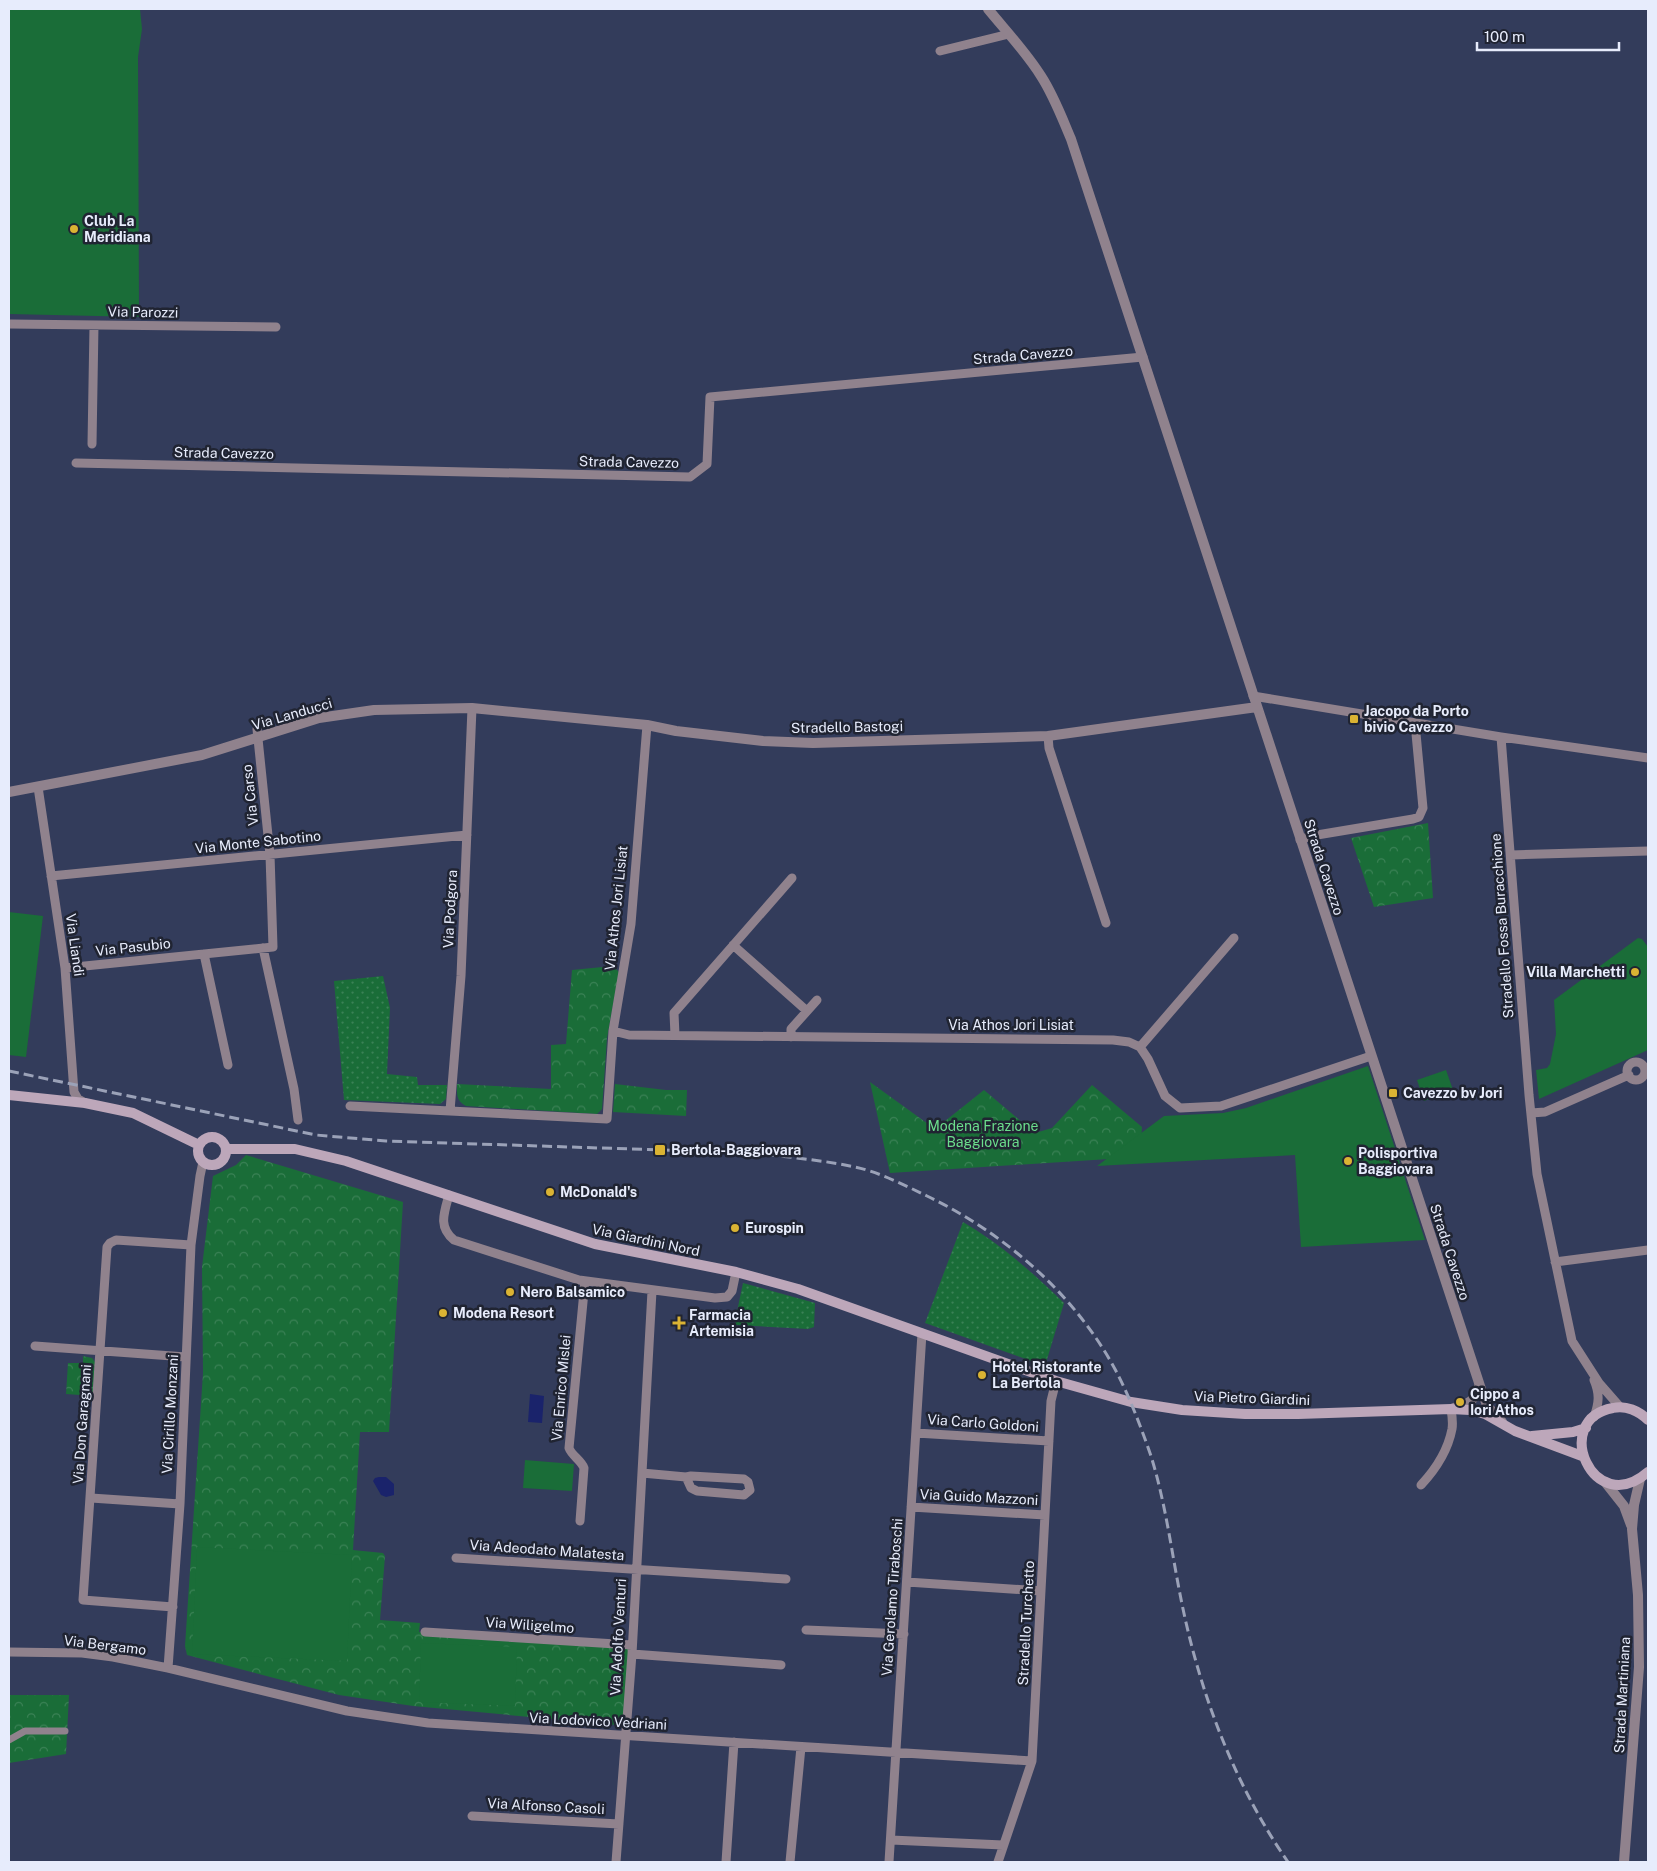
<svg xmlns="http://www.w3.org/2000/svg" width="1657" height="1871" font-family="'Public Sans',sans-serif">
  <defs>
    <pattern id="grass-dots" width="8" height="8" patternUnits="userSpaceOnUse" patternTransform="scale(1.25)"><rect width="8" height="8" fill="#1a6d38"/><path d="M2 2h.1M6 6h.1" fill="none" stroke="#3b8256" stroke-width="1.8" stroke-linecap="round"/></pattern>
    <pattern id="park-crowns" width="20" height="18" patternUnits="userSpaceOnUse" patternTransform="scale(1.25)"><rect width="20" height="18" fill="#1a6d38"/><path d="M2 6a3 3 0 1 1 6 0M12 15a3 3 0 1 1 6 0" fill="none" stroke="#3b8256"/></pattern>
  </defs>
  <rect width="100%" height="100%" fill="#333c5b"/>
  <path fill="url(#grass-dots)" d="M 383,976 L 390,1008 L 387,1074 L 417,1077 L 418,1085 L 447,1085 L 446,1099 L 440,1104 L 344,1100 L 334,981 Z
    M 963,1222 C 1001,1244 1033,1273 1064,1303 L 1045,1366 L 925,1323 Z
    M 743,1283 L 815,1303 L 814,1327 L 808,1329 L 736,1325 L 735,1321 Z"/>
  <path fill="url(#park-crowns)" d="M 1428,823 L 1433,898 L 1374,907 L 1351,838 Z
    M 613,966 L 619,972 L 607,1038 L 602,1109 L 597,1114 L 466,1106 C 456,1101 457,1094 457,1084 L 551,1089 L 551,1045 L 566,1044 L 572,970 Z
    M 870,1082 L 935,1129 L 984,1090 L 1035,1133 L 1052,1128 L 1092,1085 L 1142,1127 L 1140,1157 L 890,1173 Z
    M 615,1084 L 666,1090 L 687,1090 L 686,1116 L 613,1112 Z
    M 246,1155 L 403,1202 L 389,1432 L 360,1432 L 353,1550 L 383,1553 L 385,1556 L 380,1620 L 420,1623 L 419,1632 L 632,1645 L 626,1726 L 413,1706 L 339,1695 L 187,1655 L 185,1646 L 203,1373 L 202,1267 L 213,1176 L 236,1165 Z
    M 83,1356 L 92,1358 L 95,1362 L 93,1396 L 66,1394 L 68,1363 L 83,1363 Z
    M 9,1695 L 69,1695 L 66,1754 L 9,1763 Z"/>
  <path fill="#1a6d38" d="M 9,9 L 140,9 L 142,29 L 138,57 L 139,310 L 141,317 L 9,314 Z
    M 9,912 L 43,916 L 26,1057 L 9,1055 Z
    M 1638,938 L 1642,939 L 1648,947 L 1648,1050 L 1539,1099 L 1536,1070 L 1547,1068 L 1550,1064 L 1556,1034 L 1554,1000 Z
    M 1368,1066 L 1425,1240 L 1301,1247 L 1295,1155 L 1097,1166 L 1164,1116 L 1223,1113 L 1246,1108 Z
    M 1446,1070 L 1453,1090 L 1424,1101 L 1417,1080 Z
    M 525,1460 L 574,1464 L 572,1491 L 523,1488 Z
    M 197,1547 L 352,1555 L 347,1661 L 192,1654 Z
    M 421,1643 L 517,1647 L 515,1706 L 419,1702 Z"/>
  <path fill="#1a236b" d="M 530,1394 L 544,1396 L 542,1423 L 528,1422 Z
    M 379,1477 L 386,1477 L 394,1484 L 394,1495 L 386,1497 L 381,1495 L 373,1481 L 375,1478 Z"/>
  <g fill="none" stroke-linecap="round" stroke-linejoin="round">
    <path stroke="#90828d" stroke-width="7" d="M 9,1740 L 25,1731 L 65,1731"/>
    <path stroke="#90828d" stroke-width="9" d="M 940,51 L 1009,34
      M 9,324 L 276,327
      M 92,444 L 94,325
      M 76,463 L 690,477 L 707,464 L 710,397 L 1143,357
      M 1253,696 L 1501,737 L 1648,758
      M 647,725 L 631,924 L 613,1031 L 629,1035 L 1113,1040 L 1129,1042 L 1140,1047 L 1148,1059 L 1165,1096 L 1180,1108 L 1221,1106 L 1371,1056
      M 1048,736 L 1049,748 L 1106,923
      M 1501,737 L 1529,1095 L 1537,1174 L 1572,1341 L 1599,1383 L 1620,1407
      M 38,787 L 65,968 L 74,1092 L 78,1099 L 85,1103
      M 1300,840 L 1311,836 L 1413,819 L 1419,817 L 1423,808 L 1415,723
      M 1511,855 L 1648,851
      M 51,876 L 467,835
      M 733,945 L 807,1011
      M 263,948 L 294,1089 L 298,1120
      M 204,954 L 228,1065
      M 65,968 L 273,947 L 270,855 L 257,729
      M 675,1035 L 674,1013 L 792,878
      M 791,1037 L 791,1029 L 817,1000
      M 1140,1047 L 1234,938
      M1627 1071a9 9 0 1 1 18 0a9 9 0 1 1-18 0Z
      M 350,1106 L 607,1119 L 613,1031
      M 450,1111 L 461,976 L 472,708
      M 1531,1113 L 1545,1112 L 1629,1075
      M 449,1195 C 444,1213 438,1227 454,1240 L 579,1280 L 715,1298 L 727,1297 L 732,1291 L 736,1272
      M 1555,1262 L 1648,1250
      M 35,1346 L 186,1357
      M 1594,1380 C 1600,1394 1599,1403 1594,1417
      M 916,1433 L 1049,1441
      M 642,1473 L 686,1477 L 691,1488 L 697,1491 L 744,1495 L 750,1490 L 748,1482 L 744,1479 L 691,1476 L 686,1477
      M 1421,1485 C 1435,1470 1448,1450 1452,1429 C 1453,1423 1452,1415 1451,1409
      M 91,1498 L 180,1504
      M 911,1507 L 1045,1515
      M 580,1521 L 584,1468 C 581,1460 572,1456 569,1448 L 585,1281
      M 456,1558 L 786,1579
      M 907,1582 L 1041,1591
      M 173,1607 L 83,1600 L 107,1247 L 110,1243 L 116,1240 L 191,1245
      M 806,1630 L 904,1634
      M 425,1632 L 632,1645
      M 9,1652 L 82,1653 L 113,1657 L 168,1668 L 347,1711 L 428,1723 L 1032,1761
      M 632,1654 L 781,1665
      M 168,1668 L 180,1504 L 191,1245 L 200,1176 L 203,1162
      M 472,1816 L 619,1824
      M 891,1840 L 1003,1845
      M 616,1862 L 632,1654 L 652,1291
      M 726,1862 L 734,1742
      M 790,1862 L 801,1747
      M 889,1862 L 922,1333
      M 998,1862 L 1032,1761 L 1051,1401 L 1056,1381"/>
    <path stroke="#90828d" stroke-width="10" d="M 988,9 C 1006,31 1026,52 1041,76 C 1054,96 1062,118 1071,139 L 1483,1395 L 1488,1407 L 1502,1422
      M 9,792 L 202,755 L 319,718 L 374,710 L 472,708 L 647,725 L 676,731 L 763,741 L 813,743 L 1048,736 L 1257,707
      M 1454,1408 C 1468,1405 1476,1400 1479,1386
      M 1605,1482 L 1624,1506 L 1631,1525
      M 1624,1862 L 1639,1667 L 1638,1595 L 1632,1529 L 1634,1505 L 1640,1479"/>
    <path stroke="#bda7ba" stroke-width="10" d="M 9,1095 L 85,1103 L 133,1113 L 199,1145
      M198 1151a14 14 0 1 1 28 0a14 14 0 1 1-28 0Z
      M 226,1149 L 295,1149 L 346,1161 L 595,1244 L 736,1272 L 798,1289 L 1056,1381 L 1131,1402 L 1182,1410 L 1245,1414 L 1298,1414 L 1451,1409 L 1470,1410 L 1485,1414 L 1515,1431 L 1582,1456
      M 1648,1420 C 1639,1411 1626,1405 1613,1408 C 1550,1419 1593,1520 1648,1472
      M 1532,1436 L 1573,1432 L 1586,1428"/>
    <path stroke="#9ba2b8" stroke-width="3" stroke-dasharray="10 5" stroke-linecap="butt" d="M 9,1071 L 316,1135 L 386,1141 L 754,1153 C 787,1157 822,1160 855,1167 C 879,1172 904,1185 927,1196 C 1004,1233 1075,1294 1116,1371 C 1130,1398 1141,1427 1151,1456 C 1165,1501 1171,1548 1180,1594 C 1198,1688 1233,1783 1288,1862"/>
  </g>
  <g fill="#dab333" stroke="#202432" stroke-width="2">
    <circle cx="74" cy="229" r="5"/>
    <rect x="1349" y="714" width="10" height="10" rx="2.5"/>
    <circle cx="1635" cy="972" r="5"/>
    <rect x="1388" y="1088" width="10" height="10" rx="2.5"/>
    <rect x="654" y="1144" width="12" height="12" rx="2.5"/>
    <circle cx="1348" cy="1161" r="5"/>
    <circle cx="550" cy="1192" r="5"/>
    <circle cx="735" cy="1228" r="5"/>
    <circle cx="510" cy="1292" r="5"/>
    <circle cx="443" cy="1313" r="5"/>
    <path d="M676.5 1315.5h5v5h5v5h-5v5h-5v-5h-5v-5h5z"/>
    <circle cx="982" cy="1375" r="5"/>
    <circle cx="1460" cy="1402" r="5"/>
  </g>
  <g text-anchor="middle" stroke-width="5" stroke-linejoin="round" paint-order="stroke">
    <g font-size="14" font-weight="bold" fill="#e7ecfc" stroke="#202432" text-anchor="start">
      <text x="84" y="226">Club La<tspan x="84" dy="16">Meridiana</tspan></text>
      <text x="1364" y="716">Jacopo da Porto<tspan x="1364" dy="16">bivio Cavezzo</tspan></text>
      <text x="1625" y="977" text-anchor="end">Villa Marchetti</text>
      <text x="1403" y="1098">Cavezzo bv Jori</text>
      <text x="671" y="1155">Bertola-Baggiovara</text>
      <text x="1358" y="1158">Polisportiva<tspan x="1358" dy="16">Baggiovara</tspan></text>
      <text x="560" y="1197">McDonald's</text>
      <text x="745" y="1233">Eurospin</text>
      <text x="520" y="1297">Nero Balsamico</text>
      <text x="453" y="1318">Modena Resort</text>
      <text x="689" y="1320">Farmacia<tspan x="689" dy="16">Artemisia</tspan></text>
      <text x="992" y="1372">Hotel Ristorante<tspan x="992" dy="16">La Bertola</tspan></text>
      <text x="1470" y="1399">Cippo a<tspan x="1470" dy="16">Iori Athos</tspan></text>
    </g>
    <g font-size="14" fill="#e7ecfc" stroke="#202432">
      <text transform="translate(143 312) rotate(1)" y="5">Via Parozzi</text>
      <text transform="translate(1023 355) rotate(-5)" y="5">Strada Cavezzo</text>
      <text transform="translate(224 453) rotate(1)" y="5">Strada Cavezzo</text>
      <text transform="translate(629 462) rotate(1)" y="5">Strada Cavezzo</text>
      <text transform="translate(292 714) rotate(-16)" y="5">Via Landucci</text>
      <text transform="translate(847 727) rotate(-1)" y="5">Stradello Bastogi</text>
      <text transform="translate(250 795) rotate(-96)" y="5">Via Carso</text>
      <text transform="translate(258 842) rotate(-6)" y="5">Via Monte Sabotino</text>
      <text transform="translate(1324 867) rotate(72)" y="5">Strada Cavezzo</text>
      <text transform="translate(616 908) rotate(-84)" y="5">Via Athos Jori Lisiat</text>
      <text transform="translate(450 909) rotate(-87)" y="5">Via Podgora</text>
      <text transform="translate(1502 926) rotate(-94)" y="5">Stradello Fossa Buracchione</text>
      <text transform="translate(75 945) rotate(82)" y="5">Via Liandi</text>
      <text transform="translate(133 947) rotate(-6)" y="5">Via Pasubio</text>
      <text x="1011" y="1030">Via Athos Jori Lisiat</text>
      <text transform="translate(646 1240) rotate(12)" y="5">Via Giardini Nord</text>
      <text transform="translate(1450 1252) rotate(72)" y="5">Strada Cavezzo</text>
      <text transform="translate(561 1388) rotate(-85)" y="5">Via Enrico Mislei</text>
      <text transform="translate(1252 1398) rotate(2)" y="5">Via Pietro Giardini</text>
      <text transform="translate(170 1414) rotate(-87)" y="5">Via Cirillo Monzani</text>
      <text transform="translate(983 1423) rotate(4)" y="5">Via Carlo Goldoni</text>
      <text transform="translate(82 1424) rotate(-86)" y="5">Via Don Garagnani</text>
      <text transform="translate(979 1497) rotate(3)" y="5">Via Guido Mazzoni</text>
      <text transform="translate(547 1550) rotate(4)" y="5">Via Adeodato Malatesta</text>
      <text transform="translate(892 1597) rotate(-86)" y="5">Via Gerolamo Tiraboschi</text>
      <text transform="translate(1026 1623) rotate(-87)" y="5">Stradello Turchetto</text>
      <text transform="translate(530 1625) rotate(4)" y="5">Via Wiligelmo</text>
      <text transform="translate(618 1637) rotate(-87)" y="5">Via Adolfo Venturi</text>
      <text transform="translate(105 1645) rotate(7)" y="5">Via Bergamo</text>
      <text transform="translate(1622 1695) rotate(-87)" y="5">Strada Martiniana</text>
      <text transform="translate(598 1721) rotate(3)" y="5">Via Lodovico Vedriani</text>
      <text transform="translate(546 1806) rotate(3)" y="5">Via Alfonso Casoli</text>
    </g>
    <g font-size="14" fill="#6bdd8c" stroke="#202432">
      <text x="983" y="1131">Modena Frazione<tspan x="983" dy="16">Baggiovara</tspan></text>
    </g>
  </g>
  <rect width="1657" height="1871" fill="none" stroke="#e7ecfc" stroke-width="20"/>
  <path d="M1477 42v8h142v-8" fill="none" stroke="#e7ecfc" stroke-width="2.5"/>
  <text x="1484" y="42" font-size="15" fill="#e7ecfc" stroke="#202432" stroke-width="4" paint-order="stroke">100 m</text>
</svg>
